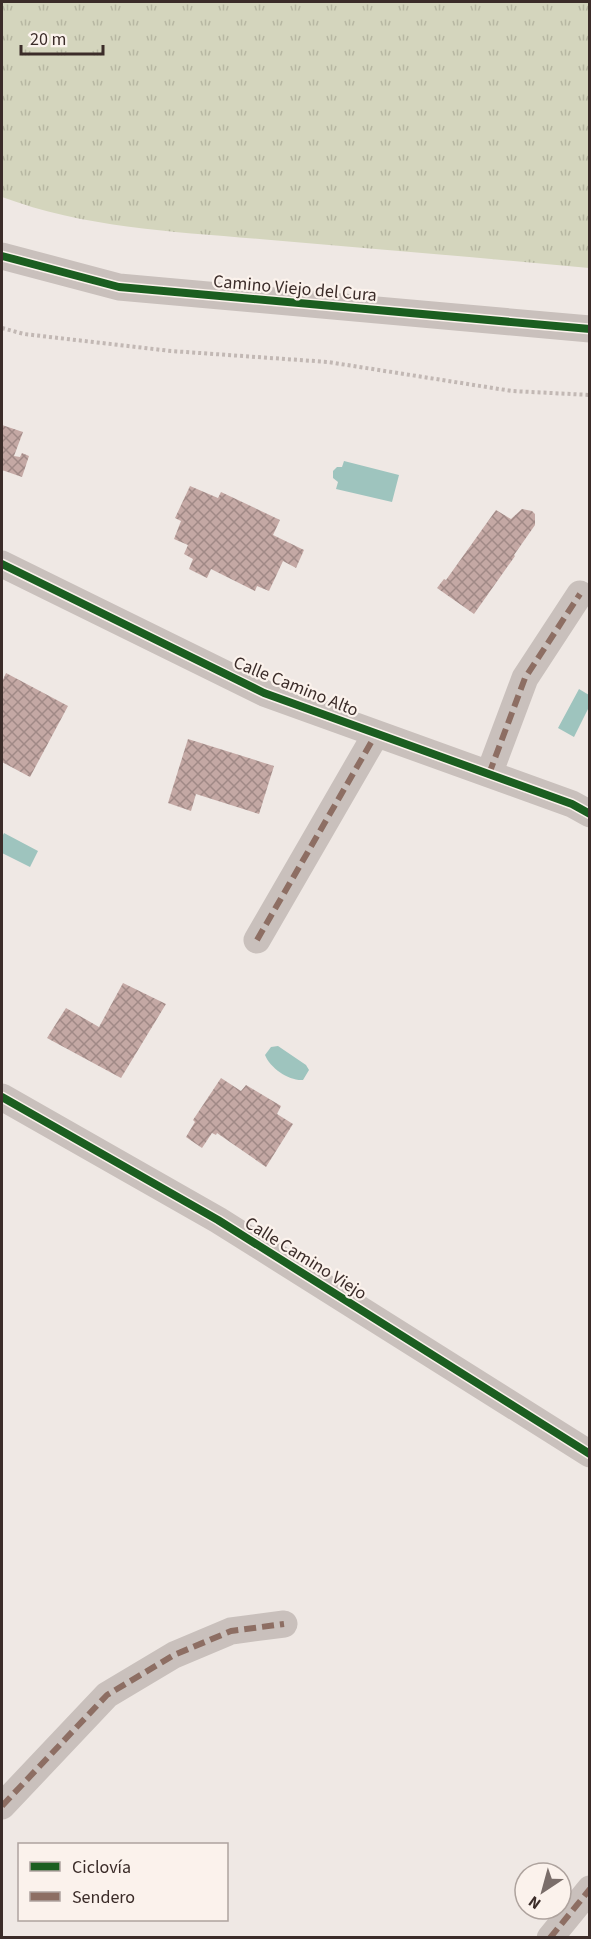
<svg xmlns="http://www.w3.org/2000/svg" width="591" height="1939" font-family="'Source Sans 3',sans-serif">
  <defs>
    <pattern id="grass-tufts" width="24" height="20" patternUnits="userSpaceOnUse" patternTransform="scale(1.5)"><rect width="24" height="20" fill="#d4d5bd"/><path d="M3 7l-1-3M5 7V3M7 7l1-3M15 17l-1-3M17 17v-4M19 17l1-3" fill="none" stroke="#b7b7a2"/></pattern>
    <pattern id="building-cross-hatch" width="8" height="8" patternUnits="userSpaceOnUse" patternTransform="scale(1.5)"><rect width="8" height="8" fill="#c4a8a4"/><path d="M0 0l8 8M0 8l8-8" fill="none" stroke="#a08986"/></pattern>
  </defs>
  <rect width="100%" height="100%" fill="#efe8e4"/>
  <path fill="url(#grass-tufts)" d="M 2,2 L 589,2 L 589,268 C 483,258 377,249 271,240 C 180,232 88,229 2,197 Z"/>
  <path fill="#9ec4be" d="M 344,461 L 399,475 L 392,502 L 336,489 L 338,482 L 333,478 L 333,471 L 337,467 L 342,467 Z
    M 579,689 L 589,695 L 589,707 L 574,737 L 558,728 Z
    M 4,833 L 38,851 L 30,867 L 2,853 L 2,837 Z
    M 278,1046 L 306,1065 L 309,1070 L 303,1080 C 289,1081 270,1068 265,1055 L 271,1047 Z"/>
  <path fill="url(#building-cross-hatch)" d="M 2,425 L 23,432 L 14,456 L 20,457 L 22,453 L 29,456 L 22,477 L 2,470 Z
    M 190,486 L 218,498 L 221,492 L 280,520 L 273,535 L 304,550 L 296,568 L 283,561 L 269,591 L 257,586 L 255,591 L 211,569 L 207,578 L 189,569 L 193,559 L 184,554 L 188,545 L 174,539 L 181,521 L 175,518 Z
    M 522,509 L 532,511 L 535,514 L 535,525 L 514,555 L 515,556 L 474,614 L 437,588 L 444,579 L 446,580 L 496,510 L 511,519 Z
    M 6,673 L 68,706 L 30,777 L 2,762 L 2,682 Z
    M 188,739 L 274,766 L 259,814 L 196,794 L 191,811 L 168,803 Z
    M 123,983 L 166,1004 L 121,1078 L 47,1038 L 66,1008 L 99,1027 Z
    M 221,1078 L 241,1091 L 246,1085 L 281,1106 L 277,1114 L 293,1124 L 266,1167 L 217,1133 L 216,1135 L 212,1133 L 202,1148 L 186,1137 L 195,1122 L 193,1120 Z"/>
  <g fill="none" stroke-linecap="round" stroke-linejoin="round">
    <path stroke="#c2b8b4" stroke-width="4" stroke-dasharray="3 3" stroke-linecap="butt" d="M 2,328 L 24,334 L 171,351 L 328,362 L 512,391 L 590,395"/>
    <path stroke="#c9c0bc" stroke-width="27" d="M 2,256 L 119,287 L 590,329
      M 2,564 L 264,693 L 572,804 L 590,814
      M 489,774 L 525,678 L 580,594
      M 257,940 L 376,734
      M 2,1097 L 218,1220 L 590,1454
      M 2,1806 L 107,1695 L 174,1655 L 231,1631 L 284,1624
      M 550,1938 L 590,1889"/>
    <path stroke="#8d6e63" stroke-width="6" stroke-dasharray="12 6" stroke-linecap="butt" d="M 489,774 L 525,678 L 580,594
      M 257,940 L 376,734
      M 2,1806 L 107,1695 L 174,1655 L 231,1631 L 284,1624
      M 550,1938 L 590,1889"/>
    <defs>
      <path id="cycleway" d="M 2,256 L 119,287 L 590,329
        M 2,564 L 264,693 L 572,804 L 590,814
        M 2,1097 L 218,1220 L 590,1454"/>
    </defs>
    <use href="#cycleway" stroke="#fbf2ec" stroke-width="11"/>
    <use href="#cycleway" stroke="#1b5e20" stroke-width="8"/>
  </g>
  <g text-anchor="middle" stroke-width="4.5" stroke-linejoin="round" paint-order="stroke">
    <g font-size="18" fill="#3b2c29" stroke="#fbf2ec">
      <text transform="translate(295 288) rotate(5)" y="6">Camino Viejo del Cura</text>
      <text transform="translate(296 686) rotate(22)" y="6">Calle Camino Alto</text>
      <text transform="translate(306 1258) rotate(32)" y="6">Calle Camino Viejo</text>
    </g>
  </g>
  <rect width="591" height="1939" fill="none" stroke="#3b2c29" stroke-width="6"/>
  <rect x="18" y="1843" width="210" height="78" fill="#fbf2ec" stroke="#aea39e" stroke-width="1.5"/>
  <rect x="30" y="1862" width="30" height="9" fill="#1b5e20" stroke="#aea39e" stroke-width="1.5"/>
  <text x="72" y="1873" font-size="18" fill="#3b2c29">Ciclovía</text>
  <rect x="30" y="1892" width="30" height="9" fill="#8d6e63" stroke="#aea39e" stroke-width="1.5"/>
  <text x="72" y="1903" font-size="18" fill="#3b2c29">Sendero</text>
  <g transform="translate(543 1891) rotate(216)"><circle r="28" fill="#fbf2ec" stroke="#aea39e" stroke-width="1.5"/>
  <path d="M0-4.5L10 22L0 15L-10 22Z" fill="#7a6e6a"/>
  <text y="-9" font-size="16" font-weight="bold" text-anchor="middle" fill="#3b2c29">N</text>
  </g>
  <path d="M21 45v9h82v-9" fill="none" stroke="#3b2c29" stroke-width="3"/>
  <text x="30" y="45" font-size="18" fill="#3b2c29" stroke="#fbf2ec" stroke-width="4.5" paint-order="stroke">20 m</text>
</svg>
